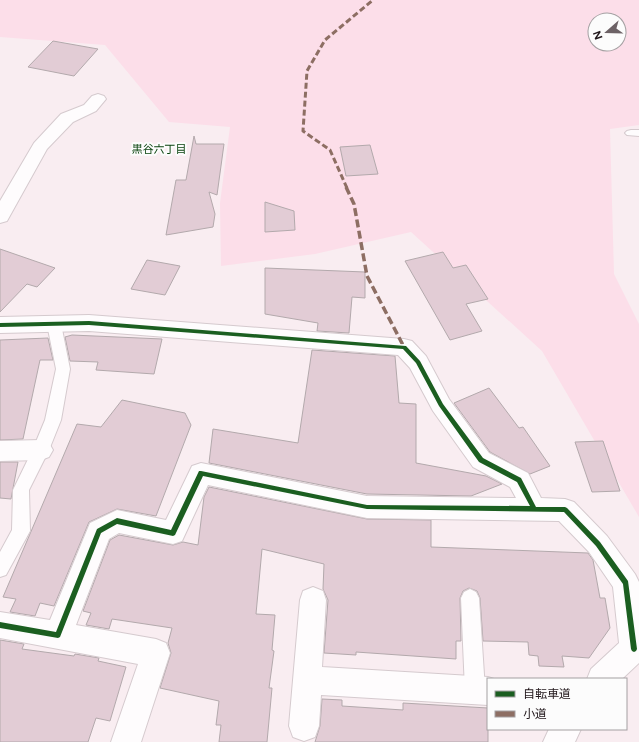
<svg xmlns="http://www.w3.org/2000/svg" width="639" height="742" font-family="Figtree,'Noto Sans JP',sans-serif">
  <rect width="100%" height="100%" fill="#f9edf1"/>
  <path fill="#fcdee9" fill-rule="evenodd" d="M 0,0 L 639,0 L 639,125 L 610,129 L 614,274 L 639,324 L 639,517 L 542,351 L 411,232 L 315,254 L 221,266 L 220,203 L 230,127 L 169,122 L 105,45 L 0,37 ZM 595,20 L 619,20 L 619,44 L 595,44 Z"/>
  <path fill="#e2ccd5" stroke="#b3a9ac" d="M 53,41 L 98,49 L 74,76 L 28,67 Z
    M 194,136 L 196,144 L 224,144 L 217,195 L 209,192 L 215,214 L 213,227 L 166,235 L 176,180 L 186,180 Z
    M 370,145 L 378,174 L 346,176 L 340,147 Z
    M 265,202 L 294,211 L 295,230 L 265,232 Z
    M 0,249 L 55,268 L 37,287 L 27,284 L 0,312 Z
    M 443,252 L 453,268 L 466,265 L 488,299 L 466,304 L 482,331 L 450,340 L 405,261 Z
    M 147,260 L 180,266 L 165,295 L 131,289 Z
    M 265,268 L 365,272 L 365,298 L 352,297 L 349,333 L 317,331 L 318,323 L 265,314 Z
    M 72,335 L 162,339 L 154,374 L 96,370 L 98,362 L 70,361 L 65,337 Z
    M 48,338 L 53,360 L 40,360 L 23,439 L 0,440 L 0,340 Z
    M 312,350 L 395,356 L 399,403 L 416,404 L 416,463 L 486,476 L 502,484 L 471,496 L 367,494 L 209,463 L 213,429 L 298,443 Z
    M 489,388 L 519,428 L 523,427 L 550,466 L 530,474 L 490,452 L 454,403 Z
    M 122,400 L 185,413 L 191,425 L 156,516 L 117,509 L 89,522 L 54,606 L 40,603 L 35,616 L 10,612 L 16,599 L 3,597 L 77,424 L 101,427 Z
    M 603,441 L 607,453 L 620,491 L 592,492 L 575,442 Z
    M 0,462 L 18,462 L 11,499 L 0,498 Z
    M 209,487 L 367,519 L 431,520 L 431,547 L 588,553 L 593,560 L 600,598 L 605,598 L 610,628 L 589,658 L 562,656 L 564,667 L 539,666 L 538,656 L 529,655 L 528,642 L 483,641 L 480,598 L 477,591 L 469,588 L 463,591 L 460,598 L 461,641 L 456,641 L 456,659 L 356,652 L 356,655 L 324,653 L 328,600 L 323,589 L 324,564 L 262,549 L 256,614 L 275,615 L 272,650 L 274,651 L 269,688 L 272,688 L 267,742 L 219,742 L 221,725 L 216,725 L 219,701 L 160,688 L 171,653 L 168,643 L 172,628 L 112,619 L 109,629 L 86,625 L 91,613 L 83,611 L 110,540 L 119,535 L 173,545 L 183,542 L 198,545 L 204,497 Z
    M 0,640 L 24,644 L 22,649 L 74,656 L 75,654 L 99,658 L 98,661 L 126,667 L 110,721 L 96,718 L 88,742 L 0,742 Z
    M 322,699 L 342,700 L 342,706 L 403,710 L 403,703 L 488,708 L 488,742 L 315,742 L 320,726 Z"/>
  <g fill="none" stroke-linecap="round" stroke-linejoin="round">
    <defs>
      <path id="service" d="M 631,130 L 639,130 L 639,136 L 627,135 L 625,133 L 627,131 Z
        M 54,319 L 59,320 L 61,324 L 70,369 L 61,420 L 49,450 L 29,490 L 30,531 L 6,575 L 0,577 L 0,552 L 12,530 L 13,490 L 33,449 L 45,420 L 56,369 L 47,324 L 49,320 Z
        M 470,589 L 476,592 L 479,598 L 485,690 L 482,697 L 475,700 L 468,697 L 465,690 L 461,598 L 464,592 Z"/>
      <path id="minor" d="M 98,94 L 104,96 L 106,99 L 96,111 L 73,122 L 47,149 L 7,221 L 0,223 L 0,201 L 34,143 L 61,114 L 84,105 L 92,96 Z
        M 89,315 L 404,339 L 412,341 L 426,356 L 449,399 L 489,453 L 528,473 L 541,498 L 565,499 L 574,502 L 607,536 L 635,574 L 639,582 L 639,663 L 622,679 L 587,679 L 591,669 L 619,643 L 613,587 L 589,552 L 559,521 L 367,518 L 208,485 L 182,541 L 173,544 L 119,533 L 109,539 L 76,625 L 156,639 L 166,643 L 170,653 L 141,742 L 111,742 L 138,664 L 0,638 L 0,612 L 50,620 L 90,523 L 117,510 L 166,520 L 192,466 L 201,463 L 367,496 L 516,498 L 510,487 L 473,467 L 433,411 L 410,368 L 398,355 L 89,331 L 0,333 L 0,317 Z
        M 41,440 L 49,443 L 53,450 L 49,457 L 41,460 L 0,461 L 0,441 Z
        M 313,587 L 323,591 L 326,600 L 322,667 L 488,677 L 494,679 L 488,679 L 488,705 L 321,695 L 319,726 L 315,737 L 304,741 L 293,737 L 289,726 L 300,600 L 303,591 Z
        M 549,729 L 581,729 L 575,742 L 543,742 Z"/>
    </defs>
    <use href="#service" stroke="#d5cace" stroke-width="2"/>
    <use href="#minor" stroke="#d5cace" stroke-width="2"/>
    <use href="#service" fill="#fefcfd" fill-rule="evenodd"/>
    <use href="#minor" fill="#fefcfd" fill-rule="evenodd"/>
    <path stroke="#8d6e63" stroke-width="3" stroke-dasharray="6 3" stroke-linecap="butt" d="M 347,188 L 330,150 L 303,131 L 307,71 L 325,40 L 373,0"/>
    <path stroke="#8d6e63" stroke-width="3.5" stroke-dasharray="8 3.5" stroke-linecap="butt" d="M 346,187 L 354,204 L 367,276 L 404,347"/>
    <defs>
      <path id="cycleway" d="M 89,321 L 406,346 L 420,361 L 443,404 L 483,458 L 521,478 L 536,507 L 565,507 L 567,508 L 600,542 L 628,581 L 637,649 L 636,651 L 634,652 L 632,651 L 631,649 L 623,584 L 596,546 L 564,512 L 367,509 L 203,476 L 175,535 L 173,536 L 117,524 L 101,533 L 60,637 L 58,638 L 0,628 L 0,622 L 56,632 L 97,529 L 117,518 L 171,530 L 199,471 L 201,471 L 367,505 L 530,506 L 517,482 L 479,462 L 439,406 L 416,363 L 403,349 L 89,325 L 0,327 L 0,323 Z"/>
    </defs>
    <use href="#cycleway" stroke="#fcfcfc" stroke-width="3"/>
    <use href="#cycleway" fill="#1b5e20" fill-rule="evenodd"/>
  </g>
  <g text-anchor="middle" stroke-width="4" stroke-linejoin="round" paint-order="stroke">
    <g font-size="11" fill="#033e08" stroke="#fcfcfc">
      <text x="159" y="153">黒谷六丁目</text>
    </g>
  </g>
  <rect x="487" y="678" width="140" height="52" fill="#fcfcfc" stroke="#a4a0a2"/>
  <rect x="495" y="691" width="20" height="6" fill="#1b5e20" stroke="#a4a0a2"/>
  <text x="523" y="698" font-size="12" fill="#21171b">自転車道</text>
  <rect x="495" y="711" width="20" height="6" fill="#8d6e63" stroke="#a4a0a2"/>
  <text x="523" y="718" font-size="12" fill="#21171b">小道</text>
  <g transform="translate(607 32) rotate(250)"><circle r="19" fill="#fcfcfc" stroke="#a4a0a2"/>
  <path d="M0-3L7 15L0 10L-7 15Z" fill="#6d6266"/>
  <text y="-6" font-size="11" font-weight="bold" text-anchor="middle" fill="#21171b">N</text>
  </g>
</svg>
